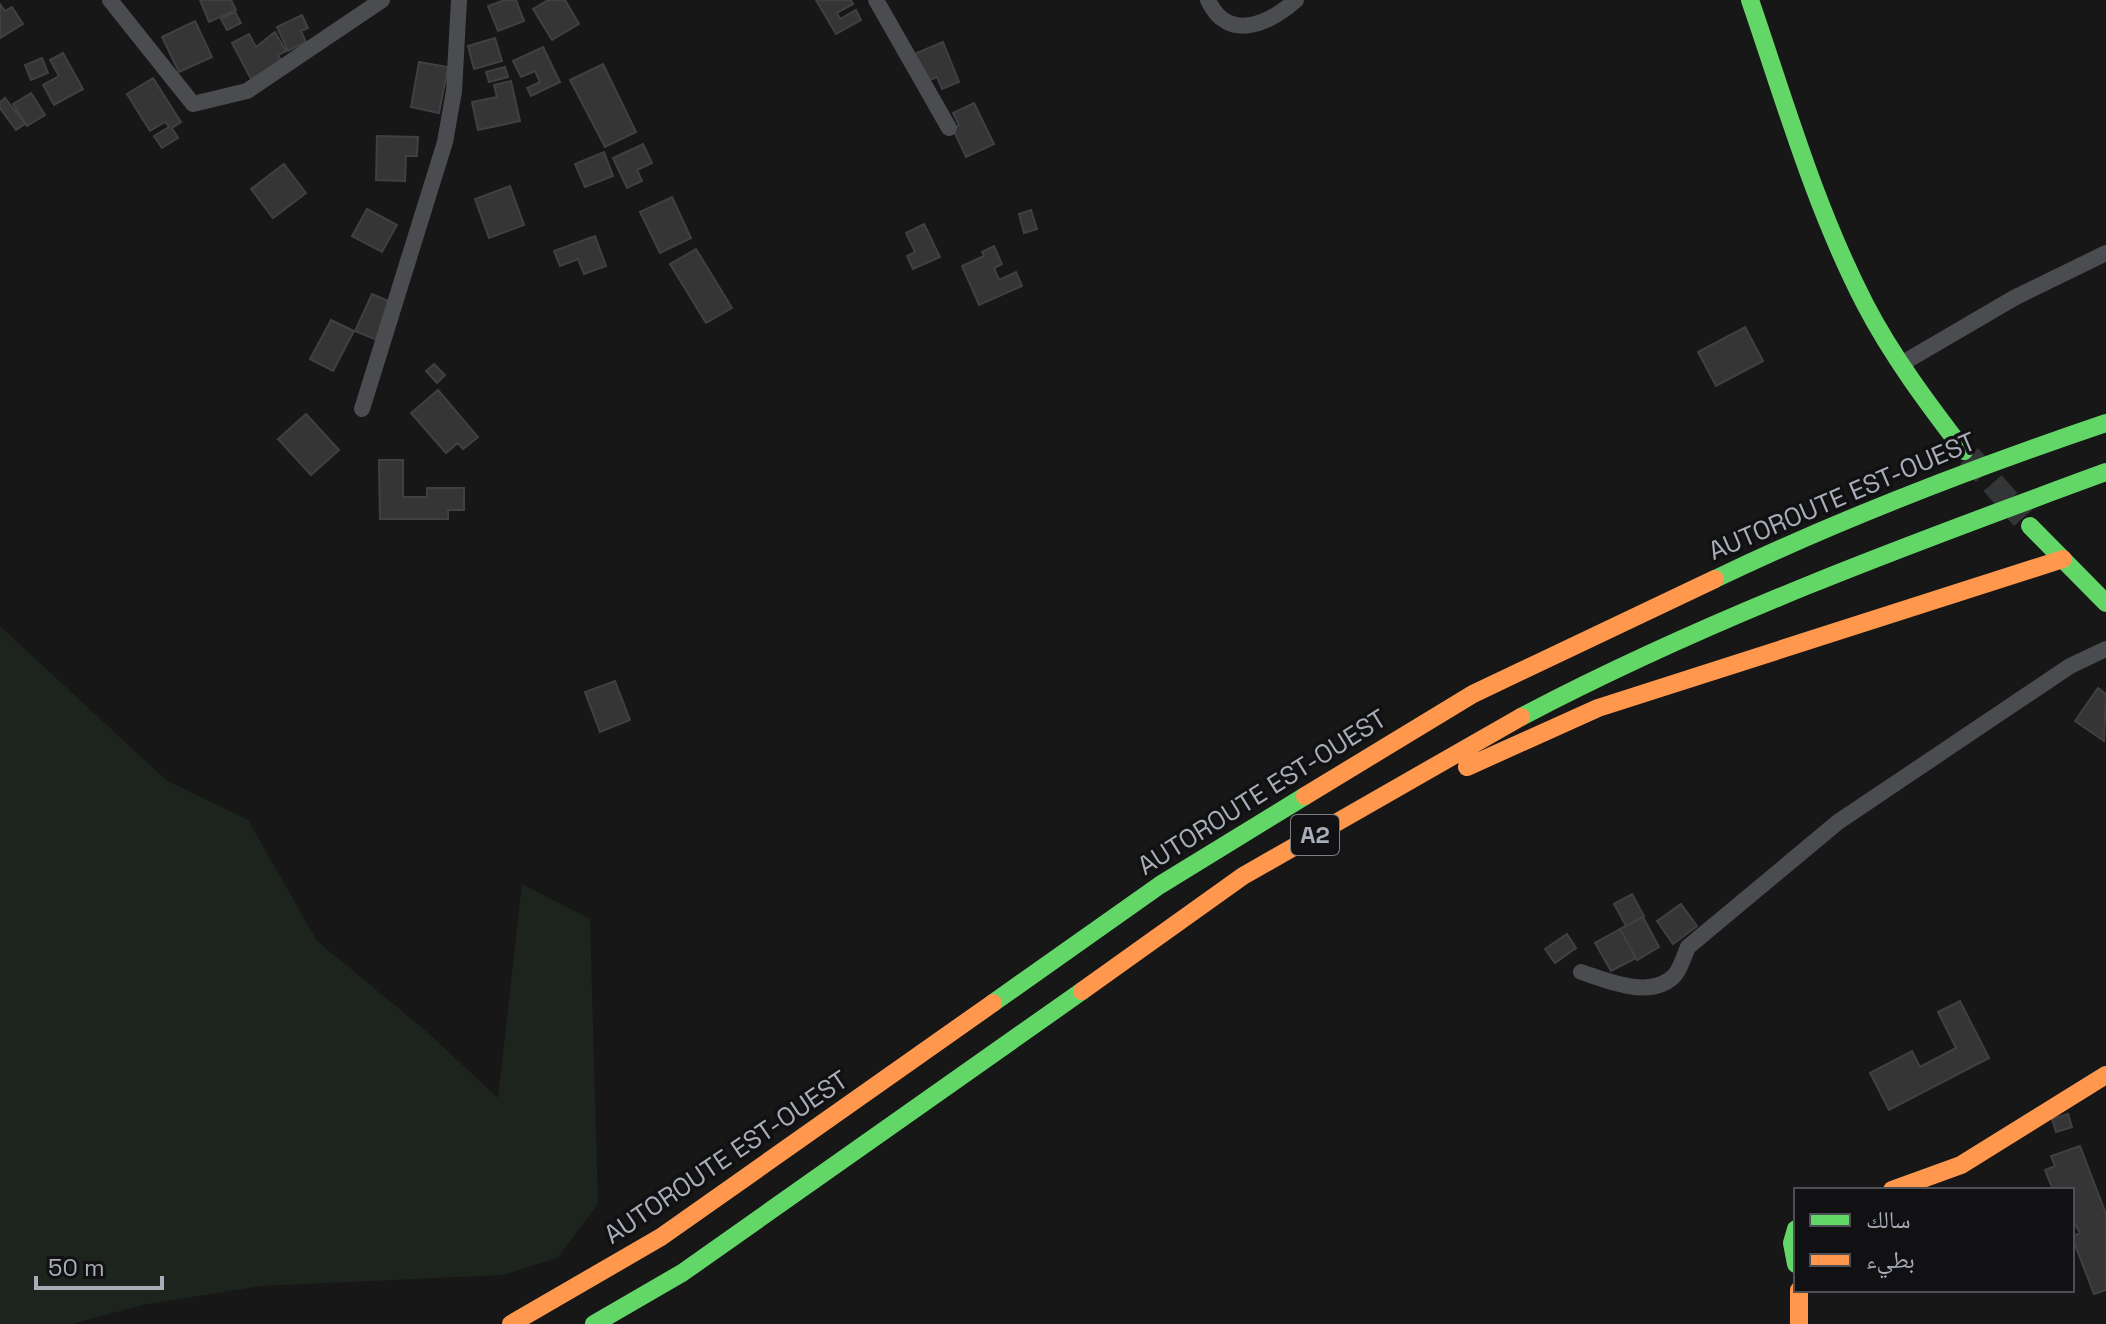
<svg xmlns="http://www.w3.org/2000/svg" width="2106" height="1324" font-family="'Space Grotesk','Noto Naskh Arabic',sans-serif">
  <rect width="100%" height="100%" fill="#171717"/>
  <path fill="#1d241e" d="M 0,626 L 166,780 L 248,820 L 317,941 L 426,1031 L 498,1098 L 522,884 L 590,919 L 598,1204 L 557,1258 L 503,1275 L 261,1286 L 142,1305 L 72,1324 L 0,1324 Z"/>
  <path fill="#353536" stroke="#3f4043" stroke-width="2" d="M 200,0 L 231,0 L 236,10 L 209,22 Z
    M 505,0 L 516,0 L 524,21 L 498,31 L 488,6 Z
    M 548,0 L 565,0 L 579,24 L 552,40 L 533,9 Z
    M 816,0 L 851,0 L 853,4 L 837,13 L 840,19 L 856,10 L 861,20 L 836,34 Z
    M 0,4 L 5,11 L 12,7 L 23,24 L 0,38 Z
    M 235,12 L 241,23 L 227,30 L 221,19 Z
    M 302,15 L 308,28 L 301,31 L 306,42 L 288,51 L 277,27 Z
    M 195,21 L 212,57 L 179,72 L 162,37 Z
    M 275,32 L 286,51 L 278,55 L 283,64 L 252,81 L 232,43 L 249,34 L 256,47 Z
    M 495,38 L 502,61 L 474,69 L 468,46 Z
    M 943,42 L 959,82 L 942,89 L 937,77 L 925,82 L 914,54 Z
    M 543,47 L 560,82 L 531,96 L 527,88 L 540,82 L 535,71 L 521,77 L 513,61 Z
    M 63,53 L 83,89 L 54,105 L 43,85 L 59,76 L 50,60 Z
    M 42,58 L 48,73 L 31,80 L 25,65 Z
    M 419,62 L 448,67 L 439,113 L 411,107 Z
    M 603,64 L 636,132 L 605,147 L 570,80 Z
    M 505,67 L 508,77 L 489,82 L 486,72 Z
    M 153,78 L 181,122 L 172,128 L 178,138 L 162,148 L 154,136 L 169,127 L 165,122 L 150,131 L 127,94 Z
    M 511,81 L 520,121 L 478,130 L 472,102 L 497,97 L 494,85 Z
    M 31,93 L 45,115 L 27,126 L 13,104 Z
    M 5,98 L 25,124 L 16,130 L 0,108 L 0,102 Z
    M 974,103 L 994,144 L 966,157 L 953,129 L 959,125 L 953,113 Z
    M 377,136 L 418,137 L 417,156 L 406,156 L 405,181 L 376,180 Z
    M 643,144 L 652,163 L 637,170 L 642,181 L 627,188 L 613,158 Z
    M 604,152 L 613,176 L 585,187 L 575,164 Z
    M 284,164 L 306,193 L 273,218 L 251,189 Z
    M 510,186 L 524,225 L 489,238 L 475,199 Z
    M 672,197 L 691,238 L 660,253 L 640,212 Z
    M 367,209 L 397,225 L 382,252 L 352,236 Z
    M 1031,210 L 1037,229 L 1024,233 L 1019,214 Z
    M 924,224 L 940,257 L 913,269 L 907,256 L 915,252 L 906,233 Z
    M 595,236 L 606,266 L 584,274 L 578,259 L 560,266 L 554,251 Z
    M 994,246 L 1002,264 L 994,268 L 999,280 L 1016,272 L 1022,286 L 979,305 L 962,266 L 984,256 L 982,252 Z
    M 696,249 L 732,308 L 706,323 L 670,264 Z
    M 372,294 L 393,303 L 377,340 L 355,331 Z
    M 331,320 L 354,331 L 333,371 L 310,359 Z
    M 1745,327 L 1763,361 L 1716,386 L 1698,352 Z
    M 434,364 L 445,375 L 437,383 L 426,371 Z
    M 438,390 L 478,437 L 463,449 L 458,443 L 446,453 L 411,413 Z
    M 306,414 L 339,450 L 311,475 L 278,439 Z
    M 379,460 L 403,460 L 403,497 L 427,497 L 427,488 L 464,488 L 464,510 L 448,510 L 448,519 L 380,519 Z
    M 615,681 L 630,720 L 600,732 L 585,692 Z
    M 2098,688 L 2106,694 L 2104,741 L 2075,721 Z
    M 1632,894 L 1644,916 L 1626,926 L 1614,904 Z
    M 1681,904 L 1697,926 L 1673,944 L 1657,921 Z
    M 1643,917 L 1659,947 L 1637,960 L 1620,929 Z
    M 1620,929 L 1636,958 L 1611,971 L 1595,943 Z
    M 1567,934 L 1576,948 L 1555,963 L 1545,949 Z
    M 1960,1001 L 1989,1058 L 1889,1110 L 1870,1073 L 1912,1051 L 1920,1067 L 1956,1048 L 1938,1012 Z
    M 2068,1114 L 2072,1127 L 2056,1132 L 2052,1119 Z
    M 2080,1146 L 2106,1214 L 2106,1290 L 2094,1294 L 2072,1237 L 2080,1233 L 2072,1219 L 2072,1190 L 2053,1190 L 2045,1170 L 2055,1166 L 2051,1156 Z"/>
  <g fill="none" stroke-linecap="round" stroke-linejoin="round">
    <path stroke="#343537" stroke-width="24" stroke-dasharray="24 12" stroke-linecap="butt" d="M 1969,456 L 2023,518"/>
    <path stroke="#4b4c50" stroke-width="16" d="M 110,0 L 193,104 L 247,91 L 382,0
      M 876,0 L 949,128
      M 1208,0 C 1228,44 1270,23 1296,0
      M 1901,364 L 2014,298 L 2106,253
      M 362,409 L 445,142 L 454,91 L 459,0
      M 1581,972 C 1606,980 1650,1000 1674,976 C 1680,970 1684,956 1688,947 L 1838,822 L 2070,666 L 2106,649"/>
    <path stroke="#63d668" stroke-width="18" d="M 1750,0 C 1785,102 1815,207 1865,304 C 1892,356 1928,404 1964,451
      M 2030,526 L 2106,603
      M 1715,579 C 1842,518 1973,468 2106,423
      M 1521,717 C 1709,618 1907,545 2106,472
      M 993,1003 L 1160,885 L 1305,796
      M 1796,1229 L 1792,1243 L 1796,1264
      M 594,1324 L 682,1273 L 1082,991"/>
    <path stroke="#ff974d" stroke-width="18" d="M 1467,767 L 1598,708 L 2063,559
      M 1305,796 L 1473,694 L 1715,579
      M 1082,991 L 1243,876 L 1521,717
      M 1892,1190 L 1961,1165 L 2106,1075
      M 1799,1290 L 1799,1324
      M 511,1324 L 661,1237 L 993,1003"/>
  </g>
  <g text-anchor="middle" stroke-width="7" stroke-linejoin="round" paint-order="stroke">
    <rect fill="#111113" stroke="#7b7e86" stroke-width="2" x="1291" y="815" width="48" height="40" rx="6"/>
    <g font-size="24" font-weight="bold" fill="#a8adb8">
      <text x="1315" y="843">A2</text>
    </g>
    <g font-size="26" fill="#a8adb8" stroke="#111113">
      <text transform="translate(1842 496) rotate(-23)" y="9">AUTOROUTE EST-OUEST</text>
      <text transform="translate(1262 792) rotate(-32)" y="9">AUTOROUTE EST-OUEST</text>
      <text transform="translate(726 1157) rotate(-34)" y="9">AUTOROUTE EST-OUEST</text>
    </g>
  </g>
  <rect x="1794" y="1188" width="280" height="104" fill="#111113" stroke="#4d4f55" stroke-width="2"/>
  <rect x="1810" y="1214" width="40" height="12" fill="#63d668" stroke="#4d4f55" stroke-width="2"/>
  <text x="1866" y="1228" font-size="24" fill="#a8adb8">سالك</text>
  <rect x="1810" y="1254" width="40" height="12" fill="#ff974d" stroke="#4d4f55" stroke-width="2"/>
  <text x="1866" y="1268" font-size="24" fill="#a8adb8">بطيء</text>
  <path d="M36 1276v12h126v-12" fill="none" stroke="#a8adb8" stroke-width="4"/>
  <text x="48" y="1276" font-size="24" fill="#a8adb8" stroke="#111113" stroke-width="6" paint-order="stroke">50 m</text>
</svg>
